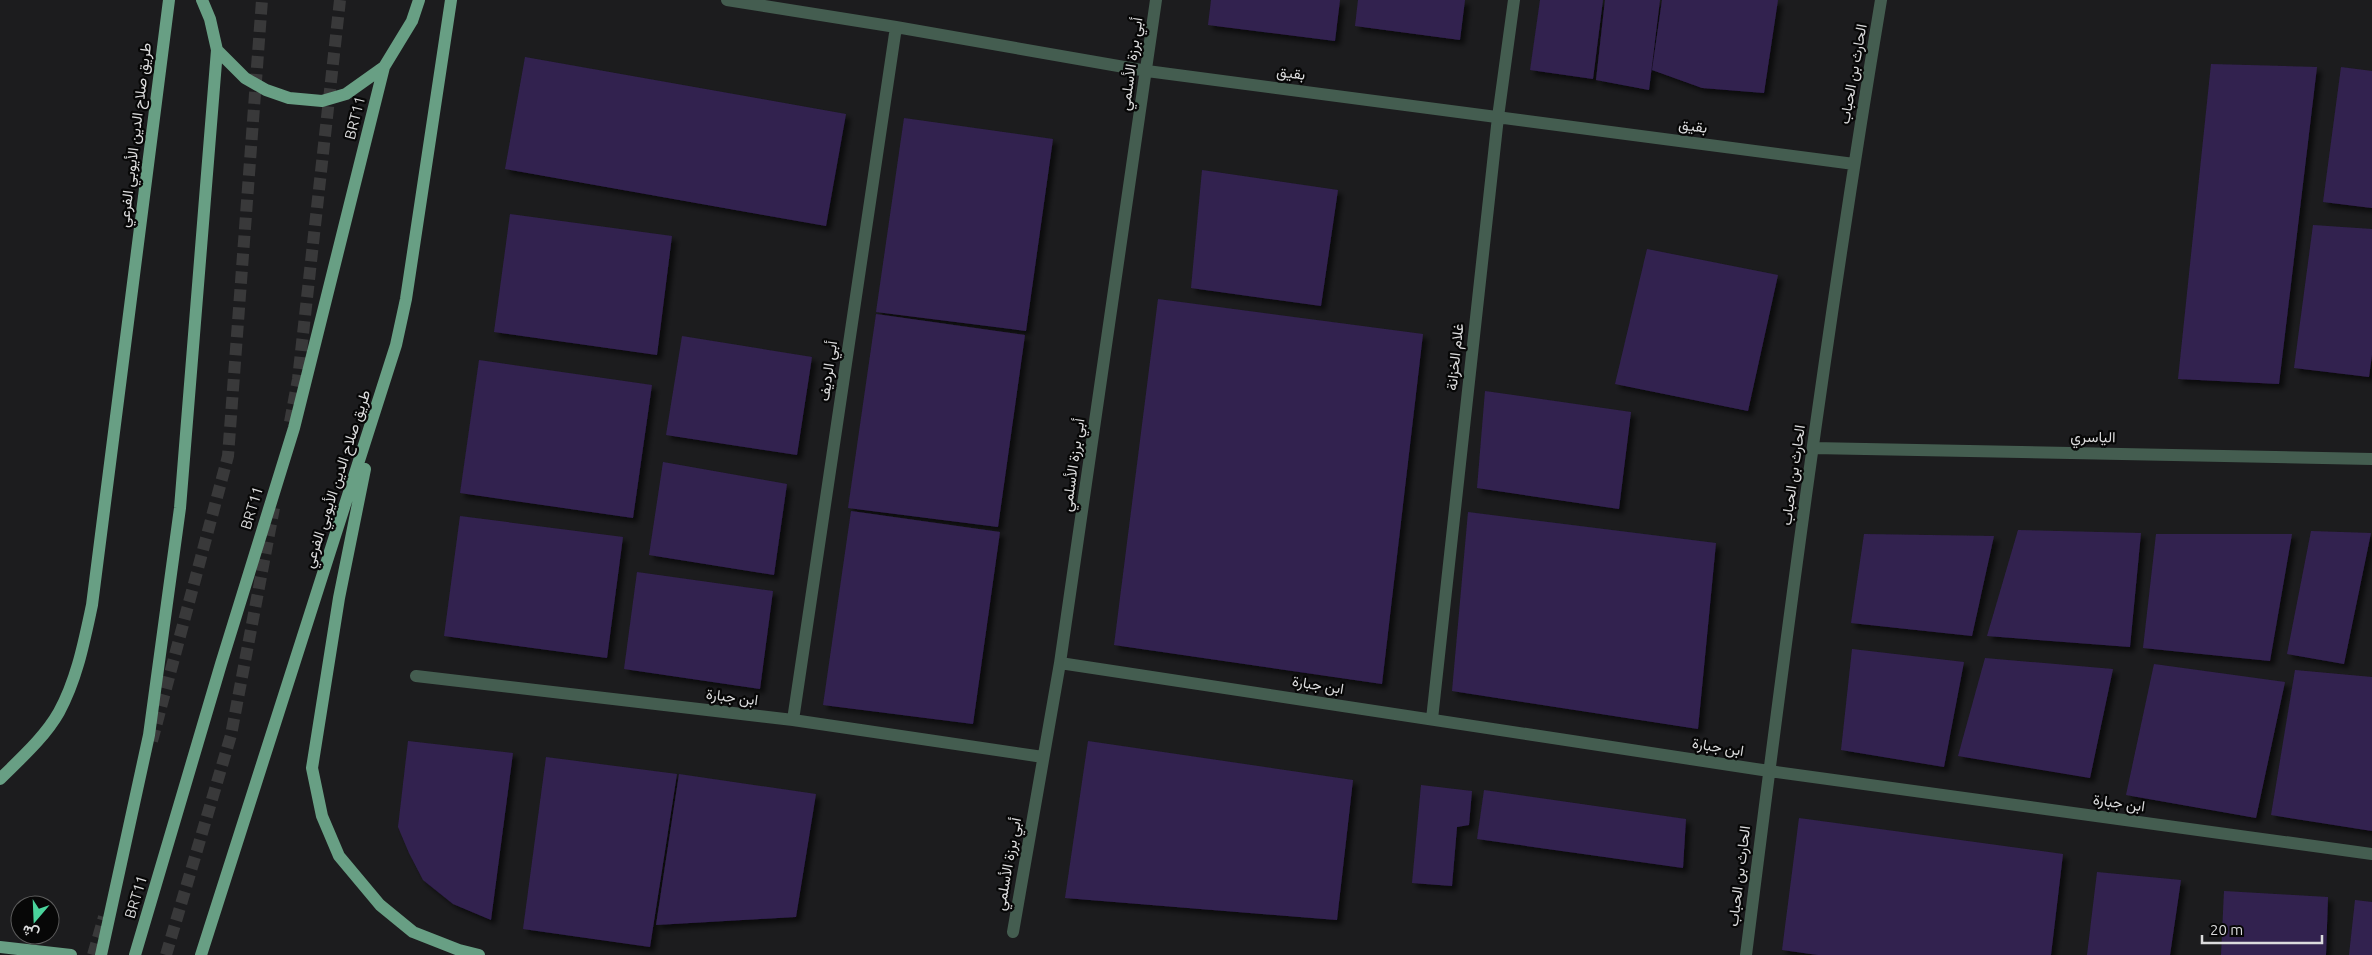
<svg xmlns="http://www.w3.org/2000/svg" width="2372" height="955" font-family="Ubuntu,Vazirmatn,sans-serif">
  <defs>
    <filter id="shadow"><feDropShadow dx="4.5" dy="4.5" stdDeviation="2.5" flood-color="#0009"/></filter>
  </defs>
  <rect width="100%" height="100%" fill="#1c1c1e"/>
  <path fill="#322150" filter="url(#shadow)" d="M 1211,0 L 1340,0 L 1335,41 L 1208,25 Z
    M 1358,0 L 1465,0 L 1460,40 L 1355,26 Z
    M 1540,0 L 1603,0 L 1593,79 L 1530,70 Z
    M 1605,0 L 1660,0 L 1649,90 L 1596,80 Z
    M 1662,0 L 1778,0 L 1764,93 L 1702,88 L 1652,70 Z
    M 525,57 L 846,114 L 826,226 L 505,169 Z
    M 2211,64 L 2317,67 L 2279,384 L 2178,379 Z
    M 2341,67 L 2372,71 L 2372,208 L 2323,202 Z
    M 904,118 L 1053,139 L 1026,331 L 876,312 Z
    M 1202,170 L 1338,190 L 1321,306 L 1191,288 Z
    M 510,214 L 672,236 L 657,355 L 494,332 Z
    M 2313,225 L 2372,229 L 2372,355 L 2369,377 L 2294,368 Z
    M 1647,249 L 1778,275 L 1748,411 L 1615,384 Z
    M 1158,299 L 1423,334 L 1382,684 L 1114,645 Z
    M 876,314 L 1025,335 L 998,527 L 848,508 Z
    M 682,336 L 812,357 L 797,455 L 666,435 Z
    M 479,360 L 652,385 L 633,518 L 460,493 Z
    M 1485,391 L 1631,412 L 1619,509 L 1477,488 Z
    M 663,462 L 787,484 L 774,575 L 649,555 Z
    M 851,511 L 1000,532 L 973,724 L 823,705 Z
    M 1468,512 L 1716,543 L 1698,729 L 1452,691 Z
    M 460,516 L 623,537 L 607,658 L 444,636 Z
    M 2018,530 L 2141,533 L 2130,647 L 1987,636 Z
    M 2311,531 L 2371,533 L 2344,664 L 2287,654 Z
    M 1864,534 L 1994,536 L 1972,636 L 1851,623 Z
    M 2156,534 L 2292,534 L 2270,661 L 2143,648 Z
    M 637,572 L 773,591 L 760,689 L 624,669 Z
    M 1852,649 L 1964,662 L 1944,767 L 1841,750 Z
    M 1985,658 L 2113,669 L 2090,778 L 1958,756 Z
    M 2154,664 L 2285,682 L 2256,818 L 2126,795 Z
    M 2295,670 L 2372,677 L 2372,831 L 2271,815 Z
    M 408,741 L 513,753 L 491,920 L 453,904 L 423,880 L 409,853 L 398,827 Z
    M 1088,741 L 1353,780 L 1337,920 L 1065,898 Z
    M 546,757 L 677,774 L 650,947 L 523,929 Z
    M 679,774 L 816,794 L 796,917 L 656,925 Z
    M 1421,785 L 1472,791 L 1469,825 L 1457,827 L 1452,886 L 1412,883 Z
    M 1484,790 L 1686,819 L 1683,868 L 1477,839 Z
    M 1799,818 L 2063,854 L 2051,955 L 1818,955 L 1782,950 Z
    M 2097,872 L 2181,880 L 2170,955 L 2087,955 Z
    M 2224,891 L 2328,897 L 2326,955 L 2221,955 Z
    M 2355,900 L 2372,902 L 2372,955 L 2349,955 Z"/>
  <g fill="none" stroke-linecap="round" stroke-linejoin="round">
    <path stroke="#39393a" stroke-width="12" stroke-dasharray="12 6" stroke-linecap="butt" d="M 290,422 L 298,379 L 340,0
      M 152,741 L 228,456 L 262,0
      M 93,955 L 104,917
      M 166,955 L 231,735 L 274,508"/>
    <path stroke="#445d50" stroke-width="12" d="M 727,0 L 896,27 L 1147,71 L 1854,164
      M 1813,448 L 2372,459
      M 1060,663 L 1769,771 L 2372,854
      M 416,676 L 793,720 L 1043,757
      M 1432,719 L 1498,117 L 1514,0
      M 793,720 L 896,27
      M 1013,932 L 1060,663 L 1156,0
      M 1746,955 C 1786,636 1828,317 1881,0"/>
    <path stroke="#689f84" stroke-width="12" d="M 202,0 L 210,19 L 217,50 L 245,78 L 266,90 L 289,98 L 322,101 L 346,94 L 384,67 L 412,21 L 419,0
      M 365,469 L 339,598 L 312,768 L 322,816 L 339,856 L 380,905 L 413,932 L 459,950 L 479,955
      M 0,779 C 20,759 45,737 59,712 C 77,679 84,642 92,605 L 169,0
      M 0,947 L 71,955
      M 101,955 L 149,735 L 180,508 L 217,50
      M 135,955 L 221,664 L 294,428 L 384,67
      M 201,955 L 396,345 L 406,299 L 451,0"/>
  </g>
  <g text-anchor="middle" stroke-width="4.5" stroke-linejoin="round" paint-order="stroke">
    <g font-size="15" fill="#dbdbdc" stroke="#070707">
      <text transform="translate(1131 64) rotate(-82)" y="5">أبي برزة الأسلمي</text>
      <text transform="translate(1291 73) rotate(7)" y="5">بقيق</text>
      <text transform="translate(1853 74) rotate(-80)" y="5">الحارث بن الحباب</text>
      <text transform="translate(355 118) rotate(-76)" y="5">BRT11</text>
      <text transform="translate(1693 126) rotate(8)" y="5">بقيق</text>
      <text transform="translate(135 135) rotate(-83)" y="5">طريق صلاح الدين الأيوبي الفرعي</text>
      <text transform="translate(1455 357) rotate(-84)" y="5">غلام الخزانة</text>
      <text transform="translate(828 371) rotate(-82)" y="5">أبي الرديف</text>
      <text transform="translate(2093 437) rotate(1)" y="5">الياسري</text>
      <text transform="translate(1073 465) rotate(-82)" y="5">أبي برزة الأسلمي</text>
      <text transform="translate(1793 475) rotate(-82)" y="5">الحارث بن الحباب</text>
      <text transform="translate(337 479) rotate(-72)" y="5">طريق صلاح الدين الأيوبي الفرعي</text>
      <text transform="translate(252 508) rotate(-73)" y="5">BRT11</text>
      <text transform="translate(1318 685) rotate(9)" y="5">ابن جبارة</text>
      <text transform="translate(732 697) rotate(7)" y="5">ابن جبارة</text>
      <text transform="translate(1718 747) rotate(9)" y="5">ابن جبارة</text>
      <text transform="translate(2119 803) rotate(8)" y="5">ابن جبارة</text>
      <text transform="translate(1008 864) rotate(-80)" y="5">أبي برزة الأسلمي</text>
      <text transform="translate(1739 876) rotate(-83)" y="5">الحارث بن الحباب</text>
      <text transform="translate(136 897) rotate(-73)" y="5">BRT11</text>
    </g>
  </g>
  <g transform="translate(35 920) rotate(199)"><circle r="24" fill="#070707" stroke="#5c5c5c"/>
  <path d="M0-4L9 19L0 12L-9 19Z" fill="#4ad49c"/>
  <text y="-8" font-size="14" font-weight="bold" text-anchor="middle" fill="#dbdbdc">ش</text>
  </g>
  <path d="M2202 935v8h120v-8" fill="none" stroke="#dbdbdc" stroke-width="2.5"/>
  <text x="2210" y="935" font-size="15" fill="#dbdbdc" stroke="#070707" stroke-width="4" paint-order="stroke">20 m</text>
</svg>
